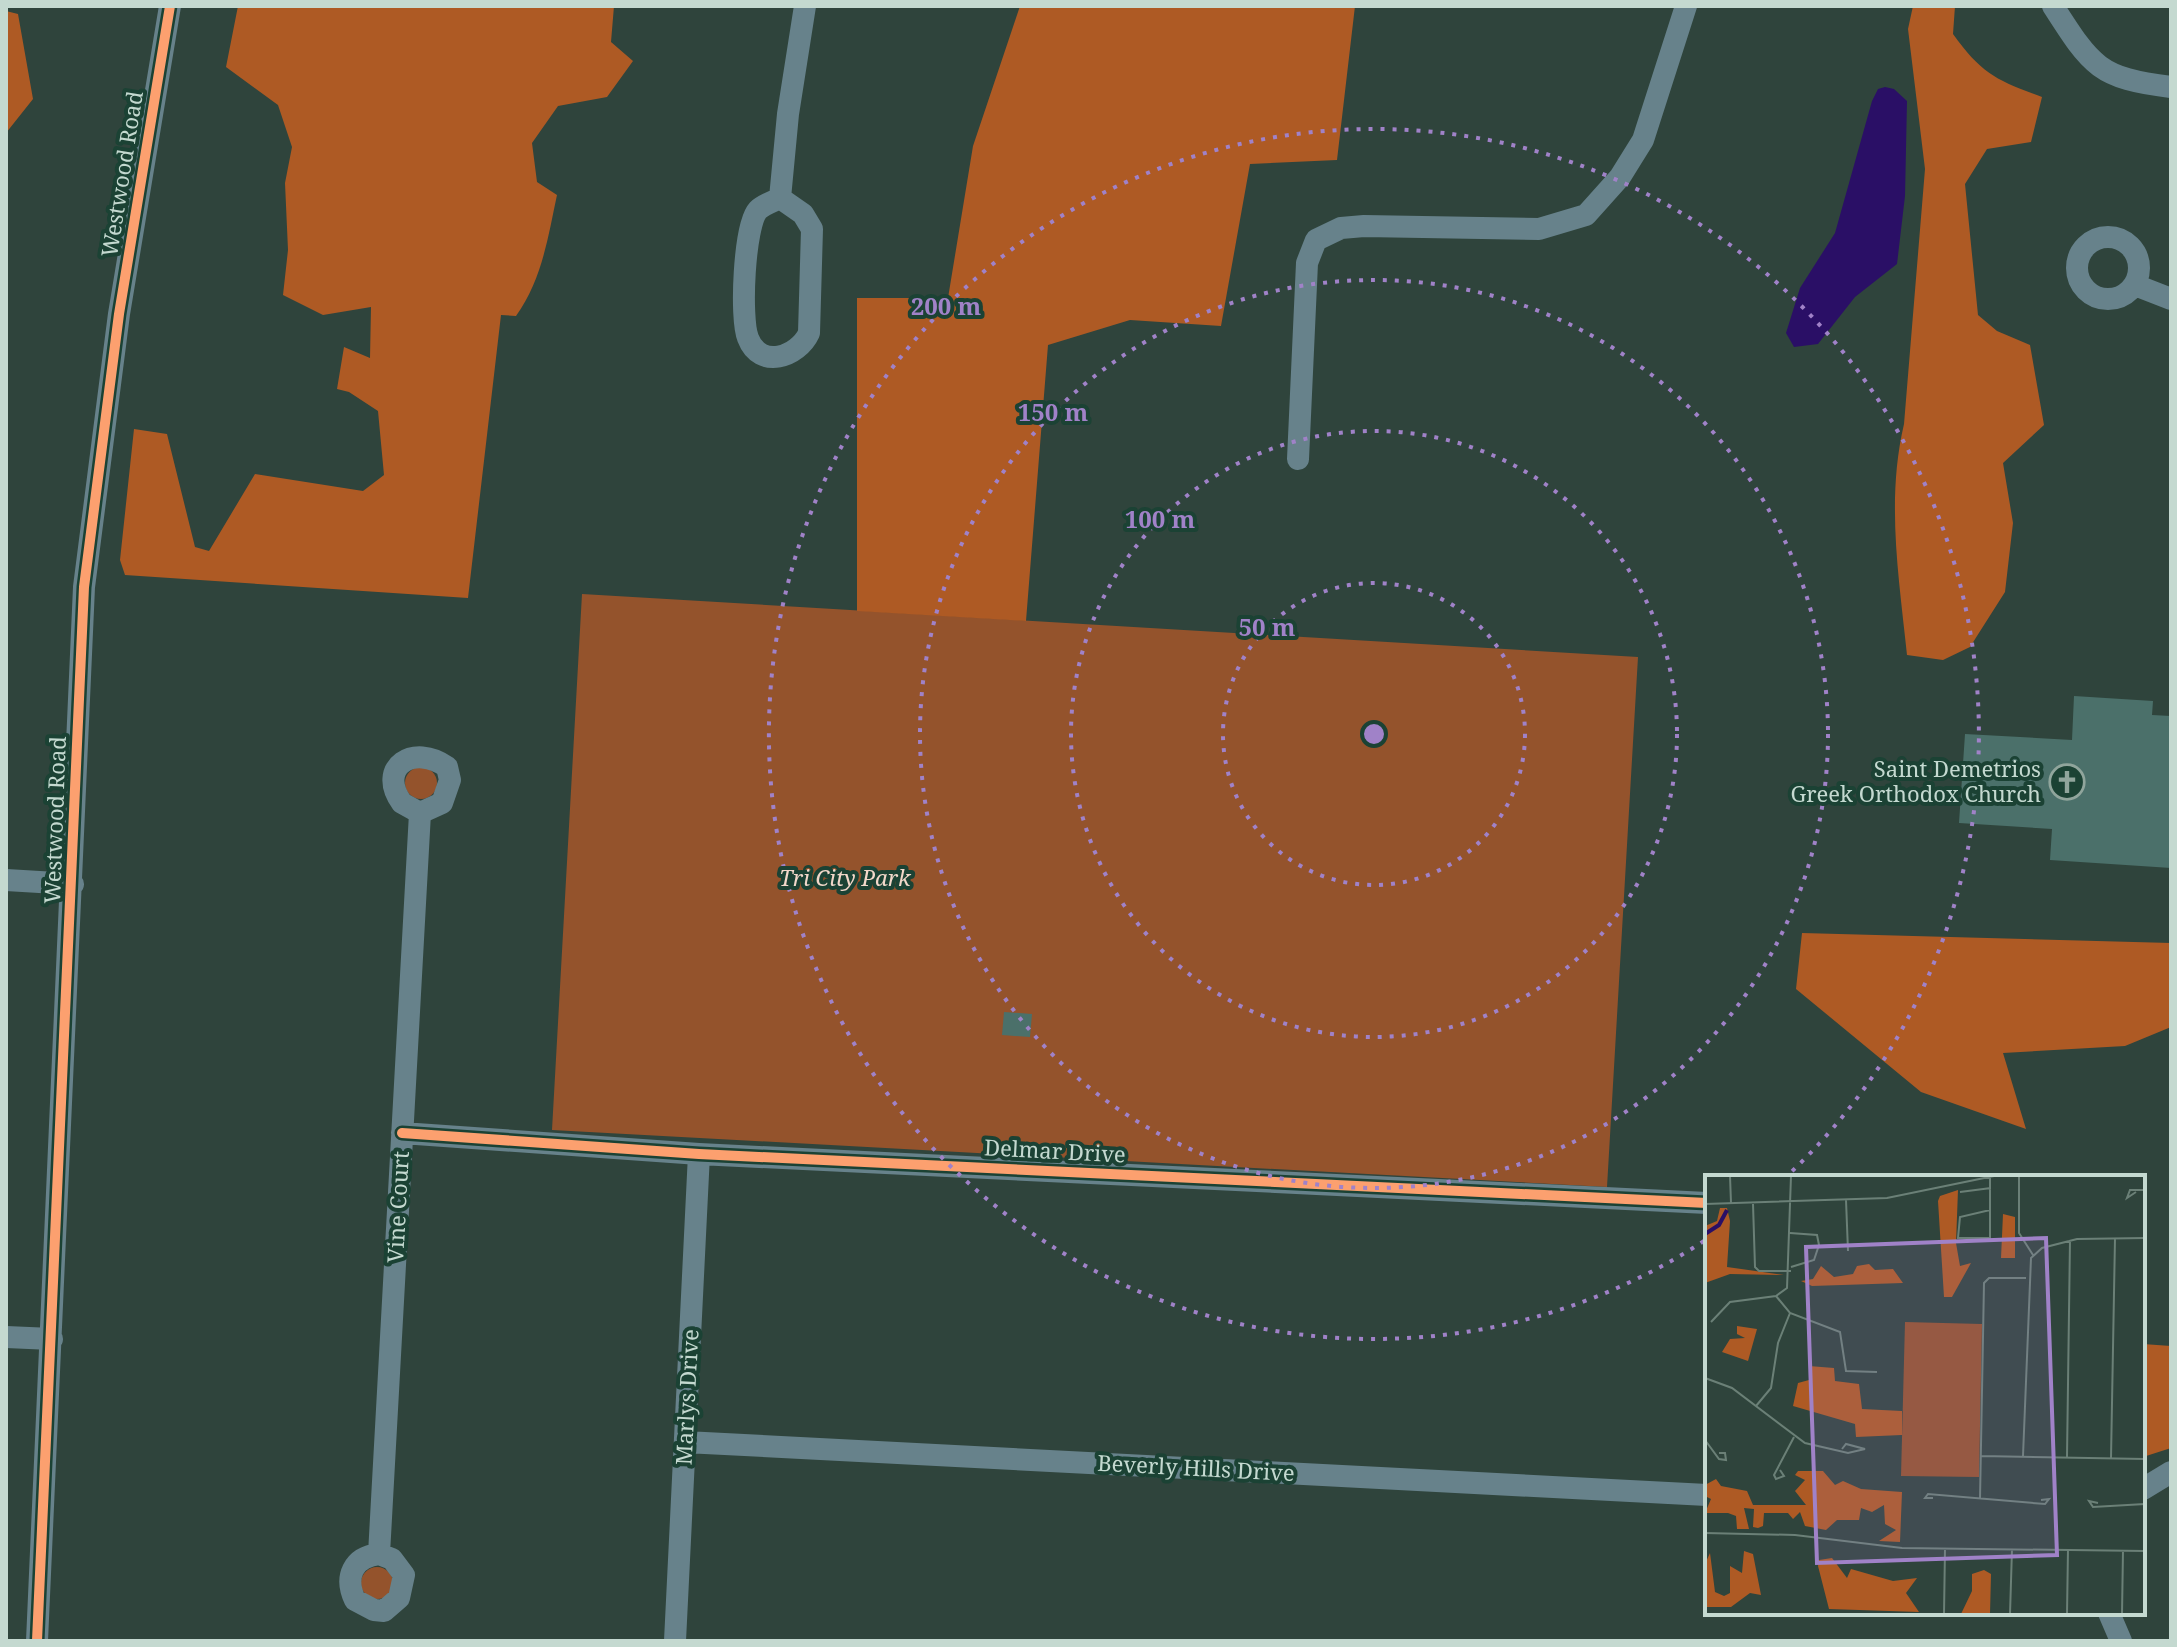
<svg xmlns="http://www.w3.org/2000/svg" width="2177" height="1647" font-family="'Noto Serif',serif">
  <rect width="100%" height="100%" fill="#2f443c"/>
  <path fill="#94532c" d="M 582,594 L 1638,657 L 1607,1187 L 552,1130 Z
    M405 783a16 16 0 1 1 32 0a16 16 0 1 1-32 0Z
    M361 1583a16 16 0 1 1 32 0a16 16 0 1 1-32 0Z"/>
  <path fill="#ae5a24" d="M 238,6 L 614,6 L 611,42 L 633,61 L 607,97 L 558,106 L 532,143 L 537,182 L 557,195 C 548,237 542,280 516,316 L 501,315 L 468,598 L 125,575 L 120,560 L 134,429 L 167,434 L 195,547 L 209,551 L 255,474 L 363,491 L 384,475 L 378,411 L 349,392 L 337,389 L 344,347 L 370,358 L 371,307 L 323,315 L 283,295 L 288,250 L 285,183 L 292,147 L 278,105 L 226,67 Z
    M 1020,6 L 1355,6 L 1337,160 L 1250,164 L 1221,326 L 1130,320 L 1048,345 L 1026,621 L 857,611 L 857,298 L 948,298 L 973,146 Z
    M 1913,6 L 1955,6 L 1953,34 C 1982,74 1996,80 2042,97 L 2031,142 L 1987,149 L 1965,184 L 1978,315 L 1997,331 L 2030,345 L 2044,425 L 2003,463 L 2013,523 L 2005,592 L 1970,647 L 1943,660 L 1907,655 C 1899,577 1886,501 1904,424 L 1925,169 L 1908,29 Z
    M 6,11 L 18,14 L 33,99 L 6,133 Z
    M 1802,933 L 2171,943 L 2171,1027 L 2125,1046 L 2003,1053 L 2026,1129 L 1921,1092 L 1796,989 Z
    M 2143,1344 L 2171,1346 L 2171,1448 L 2143,1457 Z"/>
  <path fill="#2a0f66" d="M 1885,87 L 1894,89 L 1907,101 L 1905,196 L 1897,264 L 1855,297 L 1818,344 L 1794,347 L 1786,333 L 1800,288 L 1835,233 L 1872,101 L 1878,89 Z"/>
  <path fill="#4b706a" d="M 2074,696 L 2153,701 L 2152,715 L 2171,716 L 2171,868 L 2050,860 L 2052,829 L 1959,823 L 1965,734 L 2072,740 Z
    M 1004,1012 L 1032,1014 L 1030,1037 L 1002,1035 Z"/>
  <g fill="none" stroke-linecap="round" stroke-linejoin="round">
    <path stroke="#67828b" stroke-width="22" d="M 2053,6 C 2092,67 2099,78 2171,87
      M 780,198 L 803,214 L 812,229 L 809,333 C 798,357 760,370 748,338 C 740,319 744,225 758,210 C 763,205 774,201 780,198 Z
      M 780,198 L 788,114 L 805,6
      M2077 268a31 31 0 1 1 62 0a31 31 0 1 1-62 0Z
      M 2135,285 L 2171,299
      M 1298,459 L 1307,263 L 1316,240 L 1341,228 L 1364,226 L 1539,229 L 1586,215 L 1620,177 L 1643,140 L 1686,6
      M 6,880 L 73,884
      M 402,1133 L 699,1154 L 1707,1203
      M 6,1337 L 52,1339
      M 685,1442 L 1707,1495
      M 2143,1489 L 2171,1472
      M 379,1554 L 392,1559 L 404,1575 L 399,1598 L 384,1611 L 374,1610 L 355,1600 C 344,1577 353,1557 379,1554 L 420,813 L 442,803 L 450,780 L 447,767 C 414,743 376,767 402,803 L 420,813
      M 2109,1613 L 2121,1641
      M 37,1641 L 84,587 L 119,314 L 170,6
      M 675,1641 L 699,1154"/>
    <defs>
      <path id="cycleway" d="M 402,1133 L 699,1154 L 1707,1203
        M 37,1641 L 84,587 L 119,314 L 170,6"/>
    </defs>
    <use href="#cycleway" stroke="#1b4234" stroke-width="15"/>
    <use href="#cycleway" stroke="#fca06f" stroke-width="10"/>
  </g>
  <g fill="none" stroke="#a082c8" stroke-width="4" stroke-dasharray="4 8">
    <circle cx="1374" cy="734" r="151"/>
    <circle cx="1374" cy="734" r="303"/>
    <circle cx="1374" cy="734" r="454"/>
    <path d="M1704 1241A605 605 0 1 1 1787 1176"/>
  </g>
  <defs>
    <symbol id="church-ring" viewBox="-11 -11 22 22"><circle r="9.5" fill="#1b4234" stroke="#90a59c" stroke-width="1.5"/><path d="M-1.2-6h2.4v3.5h3.3v2.4h-3.3V6h-2.4V-.1h-3.3v-2.4h3.3Z" fill="#90a59c"/></symbol>
  </defs>
  <g fill-rule="evenodd">
    <use href="#church-ring" x="2047" y="762" width="40" height="40"/>
  </g>
  <g text-anchor="middle" stroke-width="8" stroke-linejoin="round" paint-order="stroke">
    <g font-size="22" fill="#c4d9d0" stroke="#1b4234">
      <text transform="translate(122 174) rotate(-81)" y="8">Westwood Road</text>
      <text transform="translate(55 820) rotate(-88)" y="8">Westwood Road</text>
      <text transform="translate(1055 1151) rotate(3)" y="8">Delmar Drive</text>
      <text transform="translate(398 1207) rotate(-87)" y="8">Vine Court</text>
      <text transform="translate(687 1397) rotate(-87)" y="8">Marlys Drive</text>
      <text transform="translate(1196 1468) rotate(3)" y="8">Beverly Hills Drive</text>
    </g>
    <g font-size="22" fill="#c4d9d0" stroke="#1b4234" text-anchor="end">
      <text x="2041" y="777">Saint Demetrios<tspan x="2041" dy="25">Greek Orthodox Church</tspan></text>
    </g>
    <g font-size="22" font-style="italic" fill="#f3d8ca" stroke="#1b4234">
      <text x="845" y="886">Tri City Park</text>
    </g>
  </g>
  <g transform="translate(1705 1175)">
    <rect width="440" height="440" fill="#2f443c"/>
    <path d="M 200,147 L 277,149 L 274,302 L 196,301 Z" fill="#94532c"/>
    <path d="M 253,15 L 251,68 L 255,91 L 266,88 L 247,122 L 239,122 L 233,26 L 235,21 ZM 15,33 L 22,33 L 25,46 L 22,92 L 79,100 L 25,99 L 0,108 L 0,51 L 12,46 ZM 298,39 L 310,42 L 310,83 L 296,83 ZM 164,89 L 170,95 L 188,94 L 198,108 L 107,111 L 96,106 L 108,104 L 116,91 L 129,102 L 148,99 L 152,91 ZM 32,151 L 52,154 L 43,186 L 17,177 L 25,164 L 40,163 L 32,159 ZM 104,191 L 129,193 L 130,206 L 154,209 L 157,234 L 197,236 L 197,260 L 151,262 L 150,249 L 88,231 L 93,208 L 104,205 ZM 93,296 L 118,296 L 130,310 L 138,306 L 156,314 L 197,317 L 195,367 L 174,366 L 191,355 L 180,349 L 179,330 L 167,337 L 156,333 L 154,345 L 132,345 L 121,355 L 100,351 L 95,337 L 88,344 L 83,338 L 59,338 L 58,351 L 53,353 L 48,352 L 49,334 L 39,333 L 44,354 L 32,354 L 31,341 L 23,338 L 0,338 L 6,324 L 0,321 L 0,310 L 11,304 L 16,311 L 42,316 L 48,330 L 101,330 L 90,316 L 100,305 L 90,300 ZM 39,376 L 48,379 L 56,420 L 45,418 L 26,432 L 0,432 L 0,389 L 5,378 L 10,417 L 19,421 L 25,418 L 25,391 L 37,398 ZM 127,383 L 142,403 L 146,394 L 188,406 L 212,403 L 201,418 L 214,437 L 124,434 L 113,391 L 114,385 ZM 279,395 L 286,399 L 285,439 L 256,439 L 267,416 L 267,399 Z" fill="#ae5a24"/>
    <path fill="none" stroke="#2a0f66" stroke-width="4" d="M 0,59 L 14,50 L 22,35"/>
    <path fill="none" stroke="#6b8077" stroke-width="2" d="M 25,1 L 26,28M 314,1 L 314,58 L 328,80M 255,17 L 286,13M 431,17 L 422,23 L 425,15 L 440,15M 141,25 L 143,76M 0,29 L 182,23 L 289,1M 48,29 L 50,92 L 54,96 L 86,96M 285,35 L 285,63 L 253,63 L 255,42 ZM 285,35 L 285,2M 85,58 L 112,60 L 114,70 L 109,85 L 86,92M 71,121 L 85,138 L 135,157 L 141,196 L 172,197M 6,147 L 25,127 L 71,121 L 82,113 L 86,1M 0,203 L 27,213 L 100,268 L 143,278 L 160,274 L 141,269 L 137,274M 51,231 L 66,213 L 73,168 L 85,138M 0,265 L 14,284 L 21,285 L 20,278 L 14,278M 276,281 L 440,284M 318,281 L 326,83 L 337,73 L 372,64 L 440,63M 362,282 L 365,65M 406,283 L 410,63M 75,295 L 79,301 L 71,304 L 69,300 L 89,262M 228,323 L 220,323 L 223,319 L 340,329 L 344,324 L 336,325M 275,324 L 279,108 L 284,103 L 321,103M 393,328 L 384,326 L 388,332 L 440,329M 0,358 L 90,360 L 197,373 L 440,376M 239,439 L 240,373M 305,439 L 307,374M 362,439 L 363,374M 417,439 L 418,375"/>
    <path fill="#a082c8" fill-opacity="0.15" stroke="#a082c8" stroke-width="4" d="M 341,63 L 352,380 L 112,388 L 101,72 Z"/>
    <rect width="440" height="440" fill="none" stroke="#c4d9d0" stroke-width="4"/>
  </g>
  <circle cx="1374" cy="734" r="12" fill="#a082c8" stroke="#1b4234" stroke-width="4"/>
  <g font-size="24" text-anchor="middle" font-weight="bold" fill="#a082c8" stroke="#1b4234" stroke-width="8" stroke-linejoin="round" paint-order="stroke">
    <text x="946" y="315">200 m</text>
    <text x="1053" y="421">150 m</text>
    <text x="1160" y="528">100 m</text>
    <text x="1267" y="636">50 m</text>
  </g>
  <rect width="2177" height="1647" fill="none" stroke="#c4d9d0" stroke-width="16"/>
</svg>
